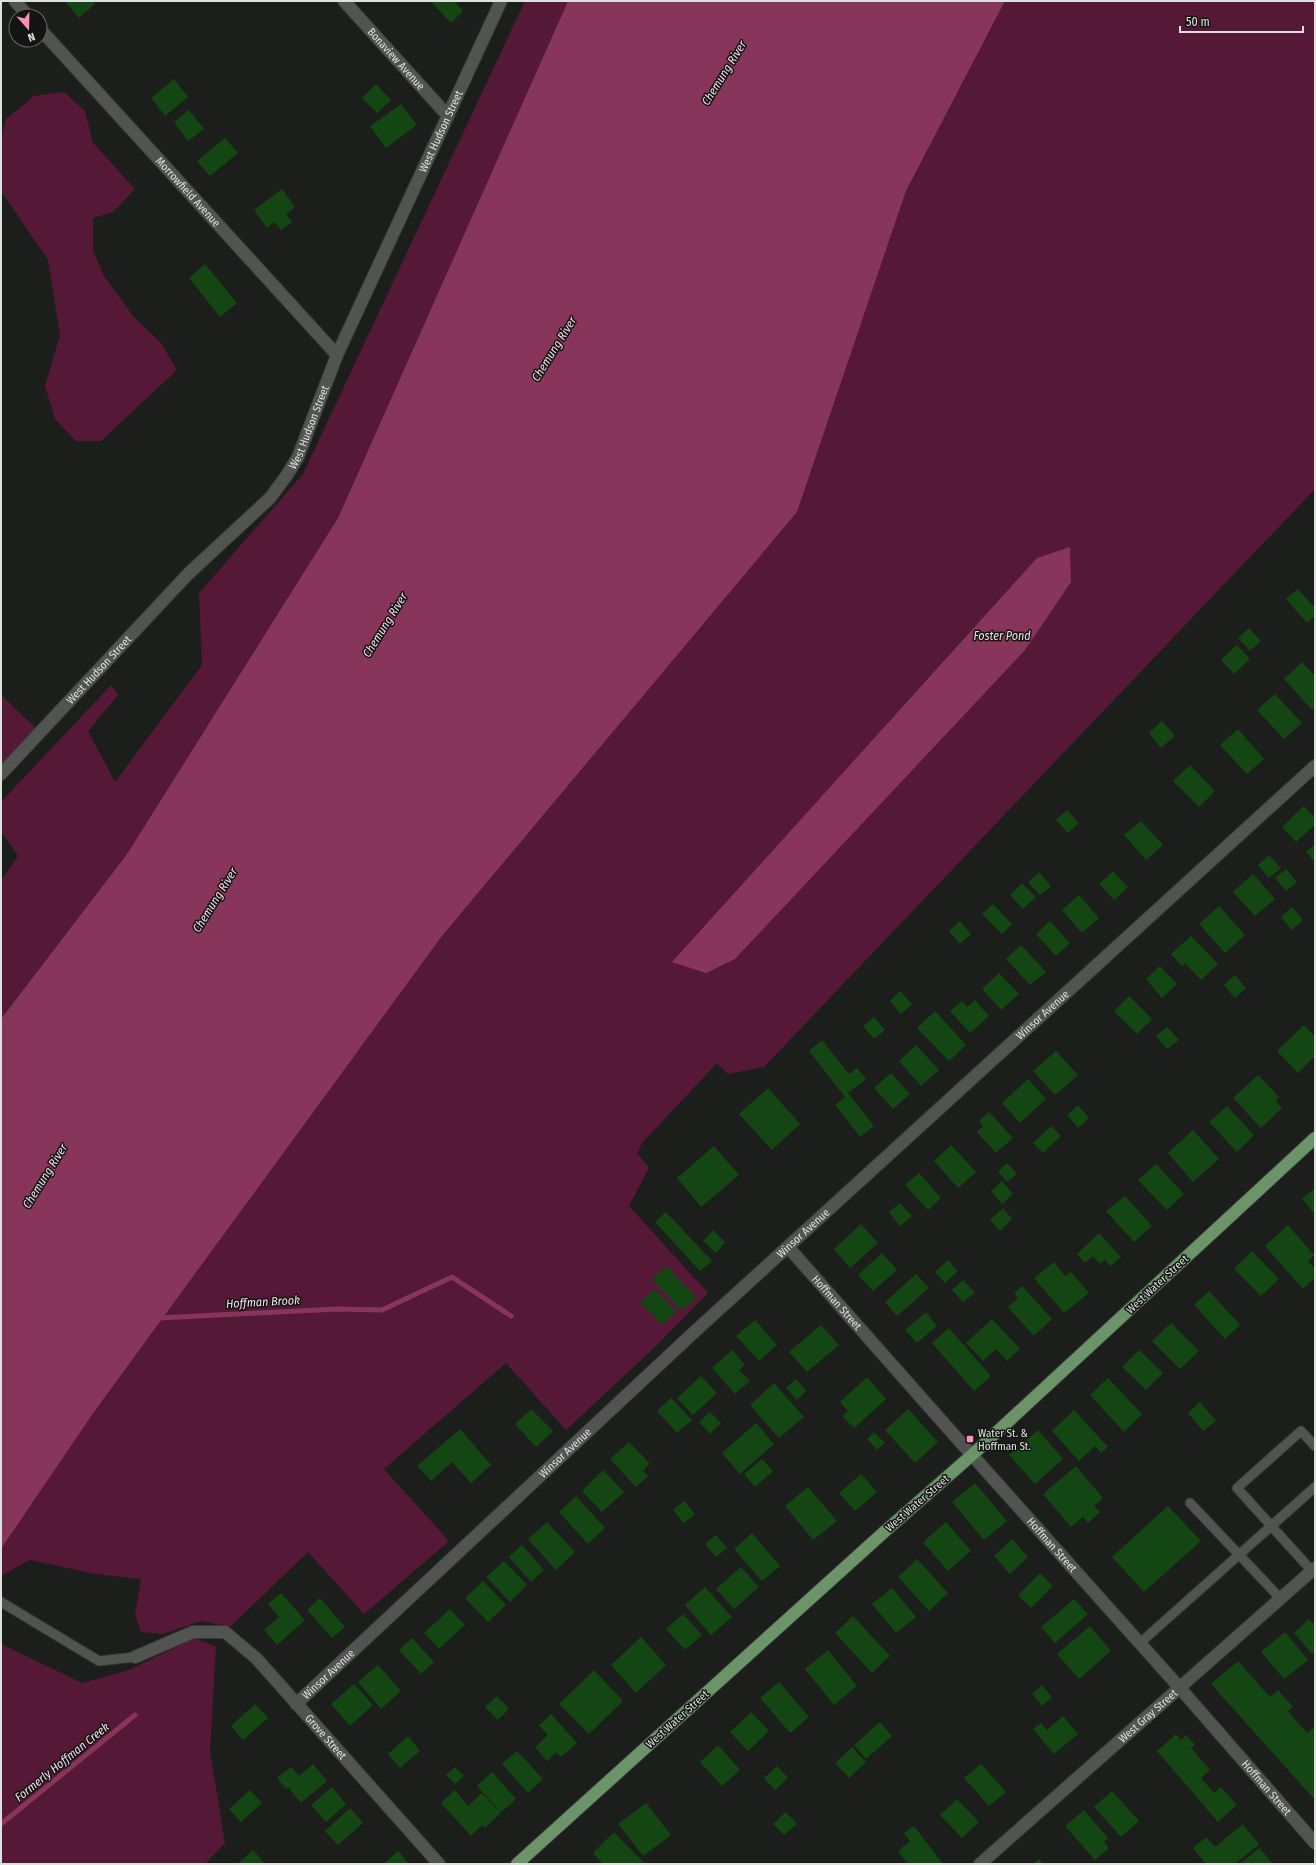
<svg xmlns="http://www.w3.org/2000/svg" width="1316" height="1865" font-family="'Fira Sans Condensed',sans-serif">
  <rect width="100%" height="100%" fill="#1c1e1b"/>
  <path fill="#561837" d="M 525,1 L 568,1 L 338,518 L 127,854 L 1,1019 L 1,881 L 18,856 L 1,831 L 1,802 L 111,685 L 118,695 L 88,731 L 115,782 L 202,665 L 199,593 L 303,474 Z
    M 1005,1 L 1315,1 L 1315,489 L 764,1067 L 728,1074 L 717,1063 L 642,1143 L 637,1153 L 649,1168 L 629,1206 L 708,1293 L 655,1347 L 566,1430 L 506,1363 L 384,1469 L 449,1541 L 364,1614 L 308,1552 L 230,1627 L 201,1621 L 163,1634 L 141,1632 L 135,1615 L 141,1579 L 95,1574 L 30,1560 L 1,1576 L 1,1549 L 94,1412 L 442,936 L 797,512 L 906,191 Z
    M 64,92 L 85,111 L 93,143 L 135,189 L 113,212 L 93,218 L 93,251 L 104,276 L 133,316 L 161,343 L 177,370 L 101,441 L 76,441 L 55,419 L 45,386 L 60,335 L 48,260 L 1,191 L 1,140 L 6,119 L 34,96 Z
    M 1,695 L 40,732 L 1,774 Z
    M 195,1638 L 216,1647 L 210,1751 L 225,1843 L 205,1864 L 1,1864 L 1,1644 L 82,1683 L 129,1670 Z"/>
  <path fill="#88355c" d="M 568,1 L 1005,1 L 906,191 L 797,512 L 442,936 L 94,1412 L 1,1549 L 1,1019 L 127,854 L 338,518 Z
    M 1070,547 L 1071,582 L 1025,650 L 735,959 L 706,973 L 672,962 L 1037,558 Z"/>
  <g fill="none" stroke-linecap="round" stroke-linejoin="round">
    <path stroke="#88355c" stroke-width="5" d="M 159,1318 L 337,1309 L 382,1310 L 452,1277 L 511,1316
      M 1,1824 L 135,1715"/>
  </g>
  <path fill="#134612" d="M 65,1 L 93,1 L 95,4 L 79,18 Z
    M 430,1 L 454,1 L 463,11 L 451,23 Z
    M 174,79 L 188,97 L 165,116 L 151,98 Z
    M 376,84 L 391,100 L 377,113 L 362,98 Z
    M 401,104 L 417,125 L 386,148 L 370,126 Z
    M 189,110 L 204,129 L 188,141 L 174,122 Z
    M 225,138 L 238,153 L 210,176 L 197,161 Z
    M 282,189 L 295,207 L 286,214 L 292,222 L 281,230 L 274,222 L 267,228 L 254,210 Z
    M 205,264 L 237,303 L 220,317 L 189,278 Z
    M 1298,589 L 1315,608 L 1315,616 L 1307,623 L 1286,599 Z
    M 1249,628 L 1261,641 L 1250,651 L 1238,638 Z
    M 1237,645 L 1250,659 L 1234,674 L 1221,660 Z
    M 1302,662 L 1315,676 L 1315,707 L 1312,710 L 1284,679 Z
    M 1275,694 L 1302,723 L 1284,739 L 1257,710 Z
    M 1162,721 L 1175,736 L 1161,748 L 1149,733 Z
    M 1238,729 L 1264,759 L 1247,774 L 1220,745 Z
    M 1190,765 L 1215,791 L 1199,807 L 1173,781 Z
    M 1304,806 L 1315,818 L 1315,825 L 1296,842 L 1282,827 Z
    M 1067,810 L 1079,823 L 1068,833 L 1056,820 Z
    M 1141,821 L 1163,845 L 1146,860 L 1124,835 Z
    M 1315,844 L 1315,862 L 1306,852 Z
    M 1269,855 L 1281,868 L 1269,878 L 1258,865 Z
    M 1286,869 L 1297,882 L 1286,891 L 1275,878 Z
    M 1113,871 L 1128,887 L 1114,900 L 1099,884 Z
    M 1039,872 L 1051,886 L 1040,895 L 1028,882 Z
    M 1253,874 L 1275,899 L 1255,916 L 1233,892 Z
    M 1022,883 L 1036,897 L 1023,909 L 1010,895 Z
    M 1079,895 L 1099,918 L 1082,933 L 1062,910 Z
    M 993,904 L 1012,924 L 1002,934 L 982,914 Z
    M 1219,906 L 1245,935 L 1225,953 L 1199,924 Z
    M 1292,907 L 1303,920 L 1292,930 L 1281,917 Z
    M 960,921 L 971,934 L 960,944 L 949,931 Z
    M 1050,921 L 1070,943 L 1056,956 L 1036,934 Z
    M 1191,936 L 1218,964 L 1201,980 L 1185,963 L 1182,966 L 1171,954 Z
    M 1021,945 L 1046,972 L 1030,985 L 1006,959 Z
    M 1160,966 L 1177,984 L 1162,998 L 1146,979 Z
    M 999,973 L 1019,994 L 1001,1010 L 982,989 Z
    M 1235,975 L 1246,988 L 1235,998 L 1224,985 Z
    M 900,991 L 912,1004 L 901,1014 L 890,1001 Z
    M 1129,996 L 1152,1019 L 1137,1034 L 1114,1011 Z
    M 975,1000 L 989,1016 L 970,1033 L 950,1011 L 962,1001 L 967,1007 Z
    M 935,1011 L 966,1045 L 949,1061 L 917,1028 Z
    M 874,1017 L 885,1030 L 874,1039 L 863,1026 Z
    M 1304,1025 L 1315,1037 L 1315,1056 L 1298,1073 L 1277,1051 Z
    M 1167,1027 L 1179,1040 L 1167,1049 L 1156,1036 Z
    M 822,1040 L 849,1074 L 857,1068 L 866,1079 L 848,1093 L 874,1126 L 860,1137 L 835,1105 L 845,1097 L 809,1051 Z
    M 916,1045 L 939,1070 L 921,1086 L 899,1061 Z
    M 1056,1051 L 1078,1075 L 1055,1095 L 1033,1071 Z
    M 891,1073 L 910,1094 L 893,1109 L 874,1088 Z
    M 1258,1075 L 1279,1097 L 1276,1101 L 1282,1108 L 1261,1128 L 1233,1098 Z
    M 1028,1079 L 1046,1099 L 1020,1123 L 1002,1103 Z
    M 768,1088 L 800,1124 L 772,1150 L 739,1114 Z
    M 1078,1105 L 1089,1118 L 1078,1128 L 1067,1115 Z
    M 1227,1106 L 1254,1135 L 1237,1152 L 1209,1122 Z
    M 989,1112 L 1013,1138 L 996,1153 L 977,1132 L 983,1126 L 979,1121 Z
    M 1051,1126 L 1061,1136 L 1043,1153 L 1033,1143 Z
    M 1193,1130 L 1219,1159 L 1193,1182 L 1168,1153 Z
    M 951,1145 L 976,1172 L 958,1188 L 934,1161 Z
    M 714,1146 L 739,1175 L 701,1207 L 677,1178 Z
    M 1007,1163 L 1017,1174 L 1007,1182 L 998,1171 Z
    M 1156,1164 L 1184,1194 L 1167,1210 L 1138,1180 Z
    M 919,1173 L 941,1198 L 928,1210 L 905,1185 Z
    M 1002,1181 L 1013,1194 L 1002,1204 L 991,1191 Z
    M 1315,1188 L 1315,1214 L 1302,1199 Z
    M 1125,1196 L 1152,1226 L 1134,1242 L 1106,1211 Z
    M 900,1203 L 912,1216 L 900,1226 L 889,1212 Z
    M 1003,1208 L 1012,1219 L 1000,1231 L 990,1220 Z
    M 666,1212 L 712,1261 L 700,1271 L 655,1222 Z
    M 861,1224 L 878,1243 L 850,1268 L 834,1249 Z
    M 1288,1225 L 1314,1255 L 1308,1261 L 1315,1269 L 1315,1278 L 1303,1289 L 1265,1246 Z
    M 713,1230 L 725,1242 L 716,1253 L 703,1241 Z
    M 1099,1233 L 1121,1257 L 1111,1266 L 1105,1260 L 1100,1264 L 1093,1256 L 1085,1263 L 1077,1254 Z
    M 1252,1251 L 1279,1279 L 1261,1296 L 1234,1269 Z
    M 882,1253 L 897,1270 L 873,1291 L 858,1275 Z
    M 948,1260 L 958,1271 L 945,1283 L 935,1272 Z
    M 1054,1262 L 1065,1276 L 1071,1272 L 1089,1293 L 1064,1313 L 1034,1278 Z
    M 667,1266 L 696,1298 L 681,1311 L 652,1279 Z
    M 916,1274 L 929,1288 L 897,1316 L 885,1302 Z
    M 963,1280 L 975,1293 L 963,1302 L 952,1290 Z
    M 1022,1286 L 1052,1319 L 1034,1336 L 1008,1307 L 1018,1298 L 1014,1293 Z
    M 655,1289 L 676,1312 L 662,1325 L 640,1302 Z
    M 1209,1291 L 1240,1325 L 1225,1339 L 1194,1305 Z
    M 926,1312 L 937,1326 L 917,1343 L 905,1330 Z
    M 992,1319 L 1020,1349 L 1007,1361 L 996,1349 L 983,1361 L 966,1343 Z
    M 755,1320 L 777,1345 L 759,1361 L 736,1336 Z
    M 1171,1323 L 1199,1351 L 1180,1369 L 1152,1341 Z
    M 821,1325 L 839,1345 L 807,1372 L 789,1352 Z
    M 949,1328 L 991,1376 L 974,1391 L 932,1343 Z
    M 732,1350 L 745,1365 L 739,1370 L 750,1381 L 735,1394 L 712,1368 Z
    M 1139,1350 L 1163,1373 L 1146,1390 L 1122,1367 Z
    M 701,1376 L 717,1393 L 693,1415 L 677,1398 Z
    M 867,1377 L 886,1399 L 854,1428 L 842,1416 L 848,1411 L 840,1402 Z
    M 1108,1378 L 1142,1414 L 1124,1432 L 1090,1395 Z
    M 796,1379 L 806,1391 L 797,1400 L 786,1388 Z
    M 774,1383 L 804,1417 L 779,1438 L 750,1405 Z
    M 671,1398 L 692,1420 L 677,1433 L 657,1411 Z
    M 1200,1402 L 1216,1421 L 1203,1431 L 1188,1413 Z
    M 531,1409 L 553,1431 L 536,1447 L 515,1424 Z
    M 908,1409 L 938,1442 L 915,1463 L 885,1430 Z
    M 1074,1410 L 1108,1447 L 1101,1453 L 1095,1446 L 1079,1461 L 1052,1431 Z
    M 710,1412 L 721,1423 L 710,1434 L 699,1422 Z
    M 756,1423 L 774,1444 L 740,1474 L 722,1453 Z
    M 460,1429 L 491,1465 L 471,1483 L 452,1462 L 431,1481 L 417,1466 Z
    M 1038,1430 L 1063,1459 L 1035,1484 L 1009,1455 Z
    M 874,1432 L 885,1443 L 877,1450 L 867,1439 Z
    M 629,1442 L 650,1464 L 643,1470 L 648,1476 L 636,1487 L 610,1459 Z
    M 762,1459 L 773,1471 L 755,1487 L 744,1474 Z
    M 1076,1466 L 1103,1498 L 1094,1506 L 1100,1512 L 1088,1523 L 1083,1517 L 1071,1527 L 1043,1494 Z
    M 603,1470 L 624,1492 L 602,1512 L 582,1491 Z
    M 861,1474 L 877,1492 L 855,1511 L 839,1493 Z
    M 975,1483 L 1007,1521 L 984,1540 L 952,1502 Z
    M 808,1487 L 837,1521 L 813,1540 L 785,1506 Z
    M 576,1496 L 605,1528 L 588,1544 L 559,1512 Z
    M 684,1501 L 695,1514 L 684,1523 L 673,1510 Z
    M 1168,1506 L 1201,1541 L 1144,1592 L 1112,1557 Z
    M 547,1522 L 575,1552 L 556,1570 L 528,1539 Z
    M 946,1522 L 971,1551 L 948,1571 L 923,1542 Z
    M 752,1533 L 780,1566 L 762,1581 L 734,1549 Z
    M 716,1535 L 727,1548 L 716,1557 L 705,1544 Z
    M 1012,1539 L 1028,1557 L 1010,1574 L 994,1556 Z
    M 522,1545 L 544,1570 L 531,1582 L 509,1557 Z
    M 917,1559 L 948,1593 L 929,1611 L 898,1577 Z
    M 504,1561 L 527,1585 L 510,1602 L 486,1577 Z
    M 741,1567 L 759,1587 L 734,1609 L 716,1589 Z
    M 1040,1573 L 1053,1586 L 1031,1608 L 1018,1595 Z
    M 483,1581 L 506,1605 L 488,1622 L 465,1598 Z
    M 705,1587 L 732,1617 L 711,1635 L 685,1605 Z
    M 892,1588 L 916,1617 L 896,1633 L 872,1604 Z
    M 281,1593 L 305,1620 L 277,1645 L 264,1630 L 279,1617 L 268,1604 Z
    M 320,1598 L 345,1627 L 332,1638 L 307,1610 Z
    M 1074,1599 L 1088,1614 L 1055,1643 L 1041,1627 Z
    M 450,1609 L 465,1625 L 439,1649 L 424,1633 Z
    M 683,1614 L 702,1635 L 685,1650 L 666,1629 Z
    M 853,1616 L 890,1656 L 872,1673 L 835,1633 Z
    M 1309,1619 L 1315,1625 L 1315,1651 L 1312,1654 L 1294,1633 Z
    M 1090,1626 L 1111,1651 L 1079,1679 L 1057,1654 Z
    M 1285,1632 L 1308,1660 L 1284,1679 L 1261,1652 Z
    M 641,1637 L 666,1665 L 636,1693 L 611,1665 Z
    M 412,1638 L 434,1662 L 421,1674 L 399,1650 Z
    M 828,1650 L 857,1686 L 834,1705 L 805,1669 Z
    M 1238,1661 L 1270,1697 L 1278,1690 L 1293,1707 L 1288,1711 L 1307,1733 L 1313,1728 L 1315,1730 L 1315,1800 L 1211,1684 Z
    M 378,1665 L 401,1691 L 381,1709 L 358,1682 Z
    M 594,1670 L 623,1701 L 589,1734 L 559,1704 Z
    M 779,1682 L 809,1717 L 790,1733 L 760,1698 Z
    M 354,1684 L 373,1705 L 350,1726 L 331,1704 Z
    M 1042,1685 L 1052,1697 L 1042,1706 L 1032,1694 Z
    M 497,1696 L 509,1709 L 498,1720 L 485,1707 Z
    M 255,1704 L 268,1718 L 243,1740 L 231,1726 Z
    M 751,1712 L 769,1731 L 748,1751 L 730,1732 Z
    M 551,1714 L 577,1743 L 561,1757 L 556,1752 L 547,1761 L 535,1747 L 548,1735 L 539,1725 Z
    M 1063,1716 L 1078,1734 L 1054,1754 L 1033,1729 L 1041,1723 L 1047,1730 Z
    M 880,1722 L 892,1736 L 866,1759 L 854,1745 Z
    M 1176,1734 L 1181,1740 L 1186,1735 L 1195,1745 L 1191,1748 L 1210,1770 L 1201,1778 L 1214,1793 L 1221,1787 L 1237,1805 L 1218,1822 L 1157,1751 Z
    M 408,1736 L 420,1751 L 400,1768 L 388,1754 Z
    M 718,1745 L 740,1770 L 722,1786 L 700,1762 Z
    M 852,1747 L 866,1762 L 849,1778 L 835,1763 Z
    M 517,1751 L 543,1779 L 528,1793 L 502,1764 Z
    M 313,1764 L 327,1781 L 301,1803 L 288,1787 L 286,1789 L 277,1778 L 291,1767 L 299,1776 Z
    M 981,1764 L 1006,1792 L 989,1806 L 964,1778 Z
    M 777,1766 L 788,1778 L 775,1790 L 764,1778 Z
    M 455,1767 L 464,1776 L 455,1784 L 446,1775 Z
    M 492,1772 L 516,1799 L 501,1812 L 477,1786 Z
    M 332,1787 L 346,1804 L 326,1822 L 311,1805 Z
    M 250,1790 L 262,1803 L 241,1822 L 229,1809 Z
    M 455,1790 L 468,1806 L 482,1793 L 501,1813 L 485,1828 L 482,1825 L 471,1836 L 441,1803 Z
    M 1112,1791 L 1139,1821 L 1121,1837 L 1094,1807 Z
    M 957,1799 L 979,1822 L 962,1838 L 940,1815 Z
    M 646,1803 L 671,1835 L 643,1856 L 618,1824 Z
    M 350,1808 L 363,1823 L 338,1845 L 325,1831 Z
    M 1084,1810 L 1108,1838 L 1104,1842 L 1109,1848 L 1095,1860 L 1065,1826 Z
    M 786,1812 L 797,1824 L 784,1835 L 773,1824 Z
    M 1243,1824 L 1259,1844 L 1235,1864 L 1206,1864 L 1193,1848 L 1206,1837 L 1215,1847 Z
    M 914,1826 L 943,1864 L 908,1864 L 898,1851 L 910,1841 L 904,1833 Z
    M 614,1832 L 645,1864 L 603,1864 L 593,1853 Z
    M 1259,1848 L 1273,1864 L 1242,1864 L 1241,1863 Z
    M 253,1850 L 265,1864 L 237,1864 Z
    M 398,1851 L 409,1864 L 383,1864 Z
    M 1039,1859 L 1044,1864 L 1033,1864 Z"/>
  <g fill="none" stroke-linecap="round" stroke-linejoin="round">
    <defs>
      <path id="lane" d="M 1190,1503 L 1280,1598
        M 1312,1571 L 1237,1488 L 1301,1431 L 1315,1446
        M 1,1602 L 99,1661 L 135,1657
        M 1140,1643 L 1315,1487"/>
      <g id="street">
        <path d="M 15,1 L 28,16"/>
        <path id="s1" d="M 344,1 L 448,116"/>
        <path id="s2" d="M 40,29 L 337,355"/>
        <path id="s3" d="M 1,774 L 188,574 L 270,498 L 287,475 L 298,457 L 337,355 L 501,1"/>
        <path id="s4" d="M 788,1247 L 955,1436 L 1179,1687 L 1315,1843"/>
        <path id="s5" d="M 135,1657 L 193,1632 L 225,1632 L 257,1659 L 439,1864"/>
        <path id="s6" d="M 296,1704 L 691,1335 L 1315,766"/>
        <path id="s7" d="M 980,1864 L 1315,1568"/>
      </g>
      <path id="primary" d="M 517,1864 L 883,1533 L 972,1455 L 1315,1138"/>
    </defs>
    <use href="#lane" stroke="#363836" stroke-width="11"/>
    <use href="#street" stroke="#363836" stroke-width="14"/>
    <use href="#primary" stroke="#363836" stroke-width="14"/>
    <use href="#lane" stroke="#515451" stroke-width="9"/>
    <use href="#street" stroke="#515451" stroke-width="12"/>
    <use href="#primary" stroke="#6b9568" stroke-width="12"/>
  </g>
  <rect fill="#fd8ebf" stroke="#121512" stroke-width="1.5" x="966" y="1435" width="8" height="8" rx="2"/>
  <g text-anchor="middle" stroke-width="3" stroke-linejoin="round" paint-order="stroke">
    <g font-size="11" fill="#dfe1df" stroke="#121512">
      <text dy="4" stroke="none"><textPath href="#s1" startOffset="78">Bonaview Avenue</textPath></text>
      <text dy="4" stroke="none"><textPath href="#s3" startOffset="791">West Hudson Street</textPath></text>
      <text dy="4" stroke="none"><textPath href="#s2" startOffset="220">Morrowfield Avenue</textPath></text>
      <text dy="4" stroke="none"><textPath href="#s3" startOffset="467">West Hudson Street</textPath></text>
      <text dy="4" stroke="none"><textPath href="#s3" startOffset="143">West Hudson Street</textPath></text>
      <text dy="4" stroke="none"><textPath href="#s6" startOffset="1016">Winsor Avenue</textPath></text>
      <text dy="4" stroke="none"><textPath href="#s6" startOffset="692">Winsor Avenue</textPath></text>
      <text transform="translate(1157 1284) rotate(-43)" y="4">West Water Street</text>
      <text dy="4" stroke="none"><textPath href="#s4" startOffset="74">Hoffman Street</textPath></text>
      <text dy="4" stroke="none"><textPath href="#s6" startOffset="368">Winsor Avenue</textPath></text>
      <text transform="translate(917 1503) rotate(-41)" y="4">West Water Street</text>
      <text dy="4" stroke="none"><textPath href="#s4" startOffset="398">Hoffman Street</textPath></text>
      <text dy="4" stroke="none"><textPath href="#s6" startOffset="44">Winsor Avenue</textPath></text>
      <text dy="4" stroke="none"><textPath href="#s7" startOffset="224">West Gray Street</textPath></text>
      <text transform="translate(677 1719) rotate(-42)" y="4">West Water Street</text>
      <text dy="4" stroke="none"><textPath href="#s5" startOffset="241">Grove Street</textPath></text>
      <text dy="4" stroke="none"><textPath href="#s4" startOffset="722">Hoffman Street</textPath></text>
    </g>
    <g font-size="11" fill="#dfe1df" stroke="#121512" text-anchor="start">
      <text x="978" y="1437">Water St. &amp;<tspan x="978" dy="13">Hoffman St.</tspan></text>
    </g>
    <g font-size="12" font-style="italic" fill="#f6dde6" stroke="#121512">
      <text transform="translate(724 73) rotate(-58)" y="4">Chemung River</text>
      <text transform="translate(554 349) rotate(-58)" y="4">Chemung River</text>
      <text transform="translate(385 625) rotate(-58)" y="4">Chemung River</text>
      <text x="1002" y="640">Foster Pond</text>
      <text transform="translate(215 900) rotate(-58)" y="4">Chemung River</text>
      <text transform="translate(45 1176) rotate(-58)" y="4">Chemung River</text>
      <text transform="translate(263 1302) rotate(-3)" y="4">Hoffman Brook</text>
      <text transform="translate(62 1762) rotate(-39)" y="4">Formerly Hoffman Creek</text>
    </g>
  </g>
  <rect width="1316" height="1865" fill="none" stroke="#dfe1df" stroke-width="4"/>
  <g transform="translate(28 28) rotate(160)"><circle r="19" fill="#121512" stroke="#646764"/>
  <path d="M0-3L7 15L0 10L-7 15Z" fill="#fd8ebf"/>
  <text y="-6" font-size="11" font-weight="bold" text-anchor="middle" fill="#dfe1df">N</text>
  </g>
  <path d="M1180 26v6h123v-6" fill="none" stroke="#dfe1df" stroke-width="2"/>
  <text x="1186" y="26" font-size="12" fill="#dfe1df" stroke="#121512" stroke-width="3" paint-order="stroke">50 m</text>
</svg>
